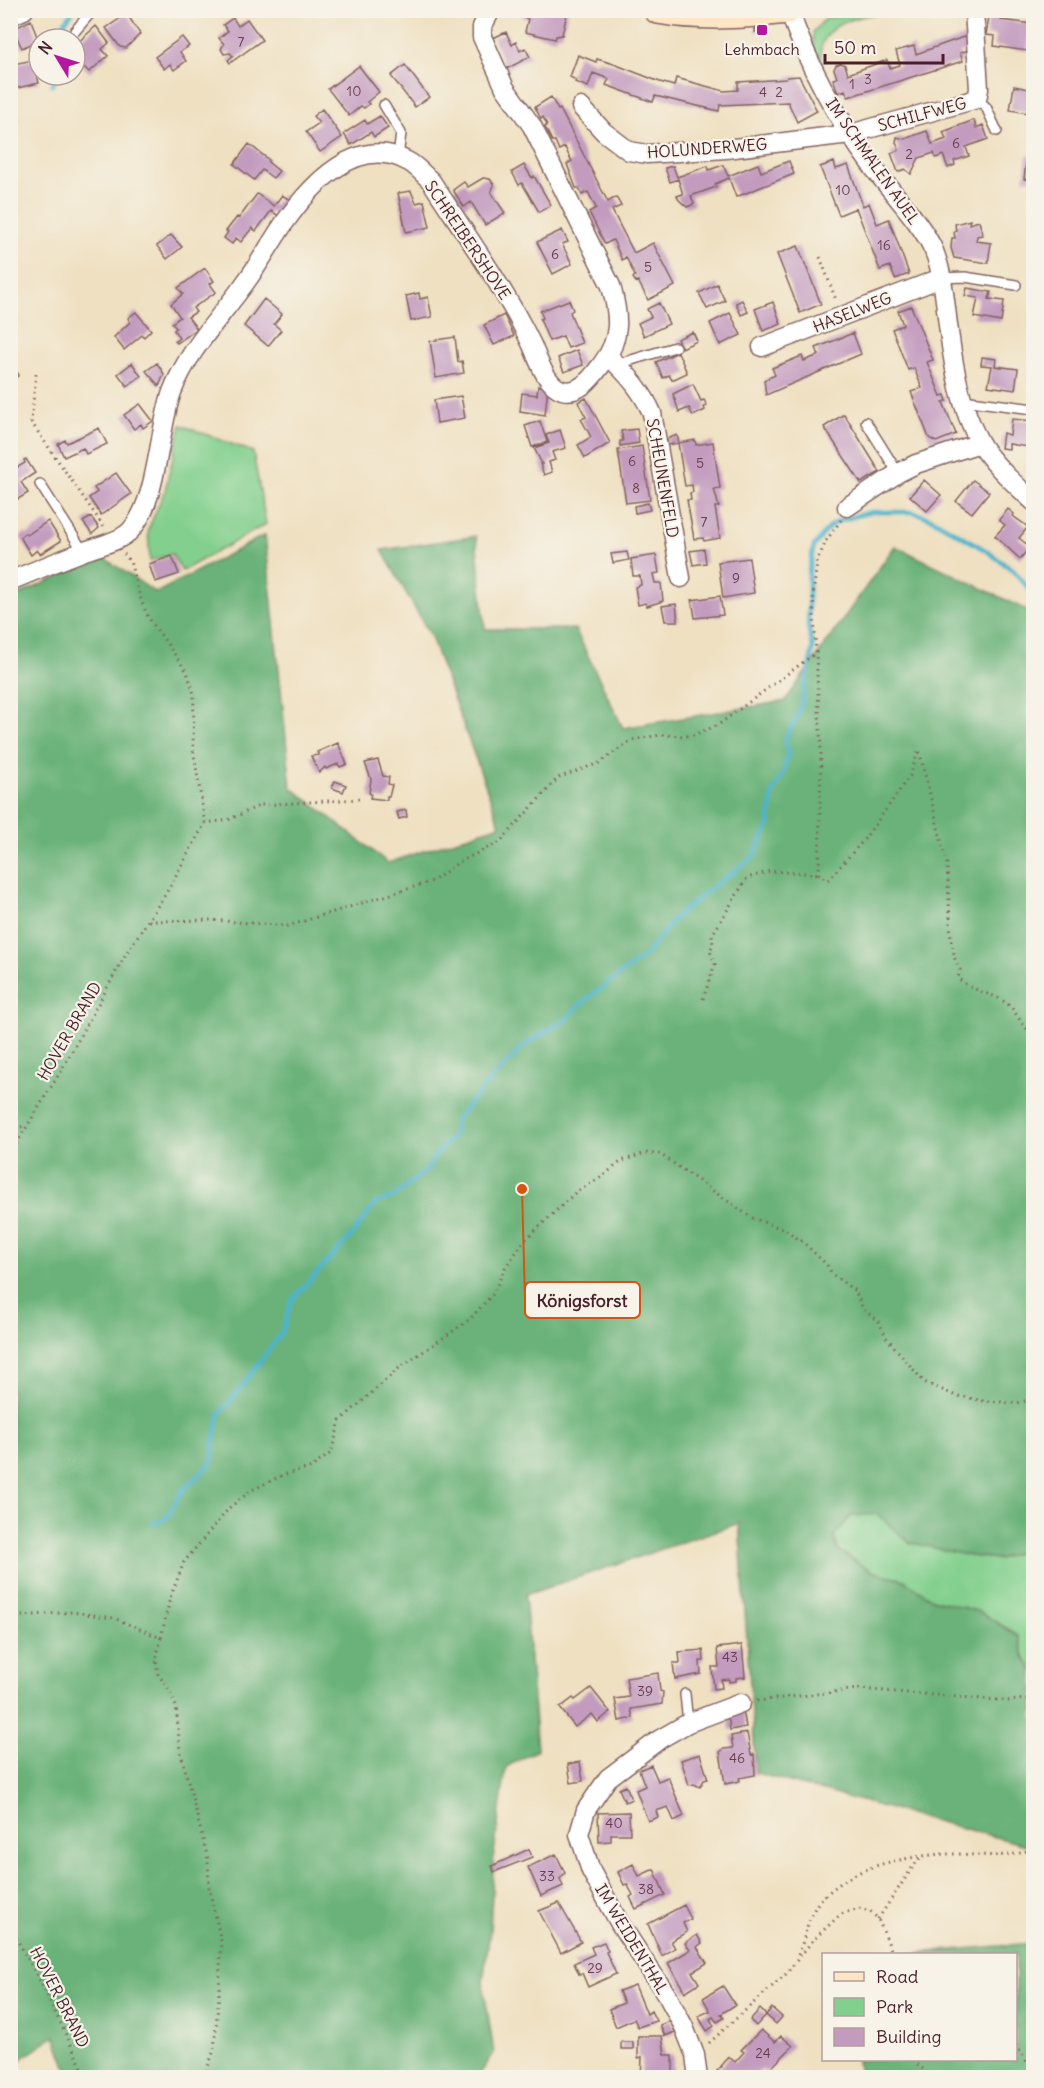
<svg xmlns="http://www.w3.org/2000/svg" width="1044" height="2088" font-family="Delius,sans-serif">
  <rect width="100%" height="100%" fill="#f7f3e8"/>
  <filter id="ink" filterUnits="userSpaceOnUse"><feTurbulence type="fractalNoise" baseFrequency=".0167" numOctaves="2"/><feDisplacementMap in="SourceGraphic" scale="12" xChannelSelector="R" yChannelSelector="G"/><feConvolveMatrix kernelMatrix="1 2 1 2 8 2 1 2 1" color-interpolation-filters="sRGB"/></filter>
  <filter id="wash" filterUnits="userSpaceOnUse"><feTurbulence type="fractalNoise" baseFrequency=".008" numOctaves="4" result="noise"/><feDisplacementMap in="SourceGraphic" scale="24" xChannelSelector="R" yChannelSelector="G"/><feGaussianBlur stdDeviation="1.35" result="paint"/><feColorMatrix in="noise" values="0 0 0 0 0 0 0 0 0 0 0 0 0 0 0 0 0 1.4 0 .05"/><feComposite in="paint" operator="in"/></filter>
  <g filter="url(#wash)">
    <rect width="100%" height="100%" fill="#efe0c1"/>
    <path fill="#83d08e" stroke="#66785c" stroke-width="1.5" d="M 853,11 L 889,11 C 866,16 832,18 822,44 C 820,50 822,58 822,64 L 814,50 L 813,32 L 824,20 Z
      M 181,425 L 253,452 L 266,524 L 182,571 L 172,554 L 150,561 L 148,530 L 165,490 Z
      M 878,1514 L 909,1542 L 970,1556 L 998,1559 L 1022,1551 L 1033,1536 L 1033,1671 L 1025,1659 L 1018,1635 L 980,1612 L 932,1599 L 904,1580 L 872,1571 L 839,1551 L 833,1536 L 851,1516 Z"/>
    <path fill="#6ab279" stroke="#5a6852" stroke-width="1.5" d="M 265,535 L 291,787 L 388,863 L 500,825 L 431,637 L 382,550 L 476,536 L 485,629 L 575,629 L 623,728 L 785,701 L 895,546 L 1033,613 L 1033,1536 L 1022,1551 L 998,1559 L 970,1556 L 909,1542 L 877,1514 L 851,1516 L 833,1537 L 839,1551 L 872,1571 L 904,1580 L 932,1599 L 980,1612 L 1018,1636 L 1025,1659 L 1033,1671 L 1033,1847 L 756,1773 L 739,1523 L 525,1595 L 537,1750 L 506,1767 L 494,1853 L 490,1931 L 483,1982 L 494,2053 L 478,2077 L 70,2077 L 55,2036 L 11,2066 L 11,598 L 103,557 L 156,593 Z
      M 1033,1943 L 1033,2077 L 863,2077 L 856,2060 L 1016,2060 L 1016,1954 L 904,1954 Z"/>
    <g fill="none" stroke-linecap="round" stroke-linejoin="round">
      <path stroke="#4eb4cc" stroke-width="4.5" d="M 55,36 L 62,25 L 74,10
        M 52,85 L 57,78 L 56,75
        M 10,122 L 17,118
        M 153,1524 L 166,1518 L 183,1490 L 211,1464 L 219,1415 L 240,1389 L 282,1332 L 292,1300 L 353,1234 L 376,1203 L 395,1196 L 429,1168 L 436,1153 L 454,1136 L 456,1119 L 484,1087 L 526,1044 L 565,1020 L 583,1002 L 646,955 L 674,919 L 701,896 L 753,857 L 769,826 L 773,792 L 783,775 L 788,753 L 785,739 L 800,711 L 813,648 L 808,626 L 809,570 L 814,546 L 830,526 L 841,520 L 871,512 L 913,512 L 933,519 L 987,551 L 1014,571 L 1034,595"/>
    </g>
    <g id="blocks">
      <path fill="#c39bbf" d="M 523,10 L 568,10 L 562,35 L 556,36 L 555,39 L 525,32 L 528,19 L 522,17 Z
        M 990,10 L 1003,10 L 1001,20 L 1032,24 L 1027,51 L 994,46 L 995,36 L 986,35 Z
        M 127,14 L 140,34 L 126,48 L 120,47 L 106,28 Z
        M 233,18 L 238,26 L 247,19 L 262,40 L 230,63 L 228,60 L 233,56 L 230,53 L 224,54 L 221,49 L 224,44 L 219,38 L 228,31 L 223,25 Z
        M 31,20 L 38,40 L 22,48 L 13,29 Z
        M 96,26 L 109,43 L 102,49 L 108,56 L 89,72 L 76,59 L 75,45 Z
        M 766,28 L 767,31 L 755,32 L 755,29 Z
        M 506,32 L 512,45 L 516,42 L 520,51 L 525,48 L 530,57 L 506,69 L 493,38 Z
        M 969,35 L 974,48 L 960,53 L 963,61 L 848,97 L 845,90 L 838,93 L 833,79 L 837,78 L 834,69 L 836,65 L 841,63 L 845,65 L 848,74 L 887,60 L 890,68 L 900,65 L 896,51 L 914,46 L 916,54 Z
        M 182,37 L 189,46 L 180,52 L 186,61 L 174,70 L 170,64 L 164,69 L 155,57 Z
        M 578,55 L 596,62 L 597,59 L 614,64 L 660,82 L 674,86 L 676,78 L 724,91 L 738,90 L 738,82 L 786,79 L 787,77 L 799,76 L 817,111 L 797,122 L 788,102 L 720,105 L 719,111 L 655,96 L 653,102 L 606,85 L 609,79 L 593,73 L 588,87 L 575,82 L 576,80 L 570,77 Z
        M 33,60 L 39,83 L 13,89 L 11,78 L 16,77 L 13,64 Z
        M 405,65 L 429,97 L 415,107 L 391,76 Z
        M 359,66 L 379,92 L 367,102 L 369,104 L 364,108 L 361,106 L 349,116 L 328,89 Z
        M 1014,86 L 1034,90 L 1034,114 L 1010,110 Z
        M 551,97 L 558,110 L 560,109 L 608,202 L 616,197 L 621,206 L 612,210 L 634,253 L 653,243 L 675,286 L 648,300 L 638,281 L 636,282 L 633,278 L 635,276 L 626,257 L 622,260 L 613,240 L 605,244 L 589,212 L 596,208 L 588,192 L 582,195 L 579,188 L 576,188 L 567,164 L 572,161 L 569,156 L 565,147 L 559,150 L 555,141 L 552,141 L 545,127 L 547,125 L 543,117 L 541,119 L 535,107 Z
        M 322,109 L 342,137 L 320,152 L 306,132 L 319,123 L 313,116 Z
        M 380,116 L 388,128 L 374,137 L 371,132 L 351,145 L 344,134 L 346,132 L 365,120 L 367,124 Z
        M 974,120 L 976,128 L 983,125 L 988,139 L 966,147 L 969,156 L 954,161 L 955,165 L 948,168 L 943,155 L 936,158 L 934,153 L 919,158 L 911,174 L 905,169 L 898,172 L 891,153 L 899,150 L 896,142 L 897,137 L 904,139 L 927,131 L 932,144 L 946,139 L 943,132 Z
        M 249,144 L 269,160 L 268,162 L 279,171 L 273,178 L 262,170 L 254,180 L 234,164 Z
        M 1027,155 L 1034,156 L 1034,180 L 1024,179 Z
        M 789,161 L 794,174 L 736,197 L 729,178 L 715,184 L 716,187 L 691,196 L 694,204 L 687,207 L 679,200 L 677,196 L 683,194 L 678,179 L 670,182 L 665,168 L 673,166 L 677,177 L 708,166 L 709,170 L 723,165 L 728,176 L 758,164 L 761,172 Z
        M 834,162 L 836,169 L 848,165 L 863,206 L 869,203 L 877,224 L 889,219 L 909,274 L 895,279 L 890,266 L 880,270 L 856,208 L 839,215 L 820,167 Z
        M 524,165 L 532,178 L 534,176 L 551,205 L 539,212 L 522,183 L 519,185 L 512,172 Z
        M 483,178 L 490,179 L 494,185 L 491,192 L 505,213 L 485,225 L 471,202 L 464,207 L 453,190 L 464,182 L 468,187 Z
        M 411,191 L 416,203 L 424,201 L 430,227 L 406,232 L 398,193 Z
        M 257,194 L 274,206 L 282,195 L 290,200 L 279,216 L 271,211 L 256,231 L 252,228 L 241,242 L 236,238 L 232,244 L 224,238 L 228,232 L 226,231 L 237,217 L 239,218 Z
        M 970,220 L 969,224 L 979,221 L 983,235 L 977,236 L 976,241 L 991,243 L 988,263 L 954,258 L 951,248 L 952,238 L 955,238 L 954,232 L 956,231 L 955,224 Z
        M 562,230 L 568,242 L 562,244 L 572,264 L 553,274 L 537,242 Z
        M 171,235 L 182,247 L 167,259 L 157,246 Z
        M 798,246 L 821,304 L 800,313 L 777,254 Z
        M 205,268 L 214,281 L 210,284 L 216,292 L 193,308 L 196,312 L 188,317 L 197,329 L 177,343 L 175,341 L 179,338 L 174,330 L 176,328 L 172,323 L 180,317 L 171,304 L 183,294 L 178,288 Z
        M 717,284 L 725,301 L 707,309 L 699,293 Z
        M 967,288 L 991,292 L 989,299 L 1004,301 L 1001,322 L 974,317 L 978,298 L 965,296 Z
        M 419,293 L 420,299 L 428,297 L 432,317 L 411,321 L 406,296 Z
        M 264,299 L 282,314 L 274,324 L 281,330 L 268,346 L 244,326 Z
        M 569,300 L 573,310 L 570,312 L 582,343 L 568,348 L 563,336 L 549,341 L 540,319 L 543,318 L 540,311 Z
        M 742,300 L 748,312 L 741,315 L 736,303 Z
        M 773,302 L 781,324 L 763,331 L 755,309 Z
        M 659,303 L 669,324 L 644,336 L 638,323 L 651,317 L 647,309 Z
        M 911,306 L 933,360 L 927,362 L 941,396 L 945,395 L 947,401 L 943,402 L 956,434 L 936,442 L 929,438 L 911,392 L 922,388 L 914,368 L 908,370 L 892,329 L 903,325 L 898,311 Z
        M 136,312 L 151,330 L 144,337 L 142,335 L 124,350 L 114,337 L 130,322 L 128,318 Z
        M 730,313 L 741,335 L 720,345 L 710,323 Z
        M 504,315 L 514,336 L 494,345 L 484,325 Z
        M 693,332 L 697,341 L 682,348 L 677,339 Z
        M 853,333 L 861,354 L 766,395 L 764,380 L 775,375 L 772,368 L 802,356 L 804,361 L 819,355 L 816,348 Z
        M 455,337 L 458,362 L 462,361 L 464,373 L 436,378 L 430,341 Z
        M 577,350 L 583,365 L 564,372 L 558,358 Z
        M 678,352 L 687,373 L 672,380 L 669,375 L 663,378 L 656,362 Z
        M 982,357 L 996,359 L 995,366 L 1018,369 L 1015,390 L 988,386 L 992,366 L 981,365 Z
        M 10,362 L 19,375 L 14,379 L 15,381 L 10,385 Z
        M 132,363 L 141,376 L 127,386 L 118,374 Z
        M 157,363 L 164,374 L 159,386 L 146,371 Z
        M 693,384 L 701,401 L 704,400 L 707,406 L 704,407 L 705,410 L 693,416 L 689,408 L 679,412 L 673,394 Z
        M 538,386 L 548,387 L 545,415 L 520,411 L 522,393 L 537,395 Z
        M 461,396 L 465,418 L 437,423 L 434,400 Z
        M 586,398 L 610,443 L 585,458 L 578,445 L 591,437 L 581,419 L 586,417 L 578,402 Z
        M 140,404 L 153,421 L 143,428 L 141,424 L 134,429 L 124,415 Z
        M 844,414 L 880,472 L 861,483 L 824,427 Z
        M 1012,419 L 1032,421 L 1028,447 L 1009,444 L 1009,449 L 1001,448 L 1003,433 L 1010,435 Z
        M 540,421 L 547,442 L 532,447 L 525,426 Z
        M 99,428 L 107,444 L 86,454 L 83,448 L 64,457 L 58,444 L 65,440 L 67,443 Z
        M 637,429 L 639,443 L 620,446 L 620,441 L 623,441 L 621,431 Z
        M 560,430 L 566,448 L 552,452 L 555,460 L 549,462 L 552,472 L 544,475 L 540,464 L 542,464 L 534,448 L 549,443 L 546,435 Z
        M 677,435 L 679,443 L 668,445 L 667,439 Z
        M 695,440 L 696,445 L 713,442 L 720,488 L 714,489 L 719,507 L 715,507 L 720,538 L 704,541 L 703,538 L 694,539 L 687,500 L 691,500 L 690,493 L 693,492 L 692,485 L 685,486 L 678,443 Z
        M 642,446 L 650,500 L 626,503 L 618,450 Z
        M 26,459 L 35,473 L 21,482 L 28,493 L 10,504 L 10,468 L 12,468 L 13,470 L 25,463 L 24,460 Z
        M 116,473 L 131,494 L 101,515 L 89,498 L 97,492 L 94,488 Z
        M 924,480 L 941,495 L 927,511 L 910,496 Z
        M 973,480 L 989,492 L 972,513 L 956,501 Z
        M 648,503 L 650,510 L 635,513 L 634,506 Z
        M 1008,509 L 1014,514 L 1013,516 L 1028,527 L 1019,538 L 1030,547 L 1020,559 L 995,536 L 1005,525 L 999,520 Z
        M 91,517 L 99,528 L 92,534 L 83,522 Z
        M 48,521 L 61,541 L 40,554 L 37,550 L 31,555 L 20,537 L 25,533 L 27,535 Z
        M 704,549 L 706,563 L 693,565 L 690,551 Z
        M 627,552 L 629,560 L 613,563 L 611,554 Z
        M 656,555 L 659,573 L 653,574 L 655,583 L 661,583 L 663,601 L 647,606 L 645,603 L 638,605 L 635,587 L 641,585 L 640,576 L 633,576 L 631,559 Z
        M 172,556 L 179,574 L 155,582 L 149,564 Z
        M 749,558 L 754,593 L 723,598 L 718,562 Z
        M 720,596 L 723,615 L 695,618 L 692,600 Z
        M 676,604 L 678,621 L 665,621 L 662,606 Z
        M 338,743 L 347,764 L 340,767 L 338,764 L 326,769 L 325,767 L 319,773 L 311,756 L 319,755 L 317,752 Z
        M 378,760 L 383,776 L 389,777 L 388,784 L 392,785 L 389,797 L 387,796 L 387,800 L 370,798 L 371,794 L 369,793 L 371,779 L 365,763 Z
        M 335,781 L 346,785 L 343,792 L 332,788 Z
        M 406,810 L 407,817 L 399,819 L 397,812 Z
        M 742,1645 L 745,1677 L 736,1678 L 736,1681 L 729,1682 L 729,1679 L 721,1680 L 722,1688 L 714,1689 L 712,1667 L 719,1667 L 717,1648 Z
        M 703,1650 L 704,1661 L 700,1661 L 701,1674 L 675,1679 L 673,1663 L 680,1663 L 679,1652 Z
        M 658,1673 L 660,1691 L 663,1692 L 662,1704 L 631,1709 L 633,1718 L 619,1721 L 615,1699 L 629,1697 L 626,1678 Z
        M 591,1688 L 610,1712 L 598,1722 L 592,1714 L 575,1727 L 560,1708 L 573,1698 L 575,1700 Z
        M 743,1710 L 746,1727 L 730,1730 L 728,1715 Z
        M 747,1733 L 751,1755 L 754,1754 L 755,1775 L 739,1778 L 740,1781 L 725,1784 L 720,1752 L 724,1749 L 733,1748 L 731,1736 Z
        M 700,1754 L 708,1779 L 704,1780 L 700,1787 L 694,1784 L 689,1785 L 681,1760 Z
        M 580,1762 L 583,1781 L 571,1783 L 568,1764 Z
        M 651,1765 L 658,1781 L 668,1777 L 684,1816 L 674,1821 L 668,1807 L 656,1811 L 658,1817 L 648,1821 L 636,1790 L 645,1786 L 639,1770 Z
        M 626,1786 L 632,1799 L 625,1802 L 619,1789 Z
        M 629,1812 L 630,1834 L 611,1834 L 611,1841 L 599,1842 L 598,1813 Z
        M 529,1849 L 532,1857 L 494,1872 L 492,1866 Z
        M 556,1854 L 565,1873 L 560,1879 L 563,1886 L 541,1896 L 528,1867 Z
        M 633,1864 L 639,1876 L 654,1869 L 665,1895 L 636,1909 L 630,1897 L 633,1895 L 627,1884 L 624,1885 L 618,1872 Z
        M 559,1903 L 581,1942 L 561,1953 L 539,1911 Z
        M 684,1905 L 691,1919 L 683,1923 L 687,1932 L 671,1941 L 675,1948 L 662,1956 L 648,1924 Z
        M 697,1935 L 702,1943 L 697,1947 L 707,1963 L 692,1972 L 699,1983 L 685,1992 L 668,1963 L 690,1950 L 685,1943 Z
        M 604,1942 L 608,1951 L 606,1952 L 616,1974 L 588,1987 L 582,1973 L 579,1974 L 574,1963 L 594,1954 L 591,1947 Z
        M 635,1985 L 647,2014 L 651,2011 L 656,2021 L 638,2027 L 634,2019 L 616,2027 L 609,2009 L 624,2003 L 619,1991 Z
        M 723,1986 L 735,2005 L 721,2014 L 724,2018 L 717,2022 L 713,2017 L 710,2019 L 714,2026 L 707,2031 L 698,2016 L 710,2011 L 703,1998 Z
        M 772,2008 L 782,2017 L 776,2024 L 766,2015 Z
        M 760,2009 L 766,2015 L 756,2026 L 750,2020 Z
        M 671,2021 L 675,2032 L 665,2036 L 660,2025 Z
        M 761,2030 L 775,2042 L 781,2036 L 793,2046 L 766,2073 L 761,2068 L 753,2078 L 724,2078 L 717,2071 L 729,2057 L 735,2062 L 744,2052 L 741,2050 Z
        M 638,2036 L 662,2036 L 665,2055 L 673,2055 L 673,2078 L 641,2078 L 642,2057 L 638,2058 Z
        M 621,2042 L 633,2042 L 633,2049 L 621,2049 Z"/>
    </g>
  </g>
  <g filter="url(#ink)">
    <use href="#blocks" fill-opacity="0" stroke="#846360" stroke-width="1.5"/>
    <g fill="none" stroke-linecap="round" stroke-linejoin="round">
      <defs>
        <path id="lane" d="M 75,31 L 93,10
          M 977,99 L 986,107 L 997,131
          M 384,105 L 401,133 L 398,157
          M 941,278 L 965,277 L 1016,285
          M 618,364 L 675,347
          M 962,400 L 1034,409
          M 866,422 L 898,473
          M 40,484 L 83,551
          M 685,1694 L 688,1723"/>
        <path id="street" d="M 789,10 C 809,68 836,117 872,166 C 890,190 923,225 934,251 C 944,276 945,305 949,332 C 954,369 961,408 979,441 C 992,464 1015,484 1034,502
          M 10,16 L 24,10
          M 581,107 L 604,132 L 629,151 L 647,154 L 726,149 L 850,134 L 977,99 L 979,89 L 974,10
          M 762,347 L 941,278
          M 608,356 C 627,373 642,390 652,413 L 681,578
          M 847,507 L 898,473 L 916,464 L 980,443
          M 10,581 C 34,571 58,561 82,552 C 97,546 120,542 131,530 C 158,500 158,431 172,392 C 188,350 220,318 245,283 C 260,263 271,242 285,222 C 311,185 357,134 407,161 C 416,165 423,174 431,181 C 466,235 504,287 532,345 C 538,359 546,385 562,390 C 580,395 593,376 602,364 C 622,338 619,315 611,286 L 532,126 L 505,88 L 482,37 L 482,27 L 491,10
          M 698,2078 L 695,2055 L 684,2027 L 668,1997 L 620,1924 L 591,1871 L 579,1834 L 586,1810 L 608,1778 L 660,1739 L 688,1723 L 741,1703"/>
        <path id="secondary" d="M 658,10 C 702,18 743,15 787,10"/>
      </defs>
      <use href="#lane" stroke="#846360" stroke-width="12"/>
      <use href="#street" stroke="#846360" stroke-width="21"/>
      <use href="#secondary" stroke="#846360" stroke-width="30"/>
      <path stroke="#846360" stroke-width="3" stroke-dasharray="1.5 4.5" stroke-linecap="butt" d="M 820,257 L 836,300
        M 36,374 L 31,422 L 104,527
        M 841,520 L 826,541 L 817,562 L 813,596 L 821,749 L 819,874 L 828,880 L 863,841 L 910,776 L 919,750 L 947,864 L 951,939 L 955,959 L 960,970 L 958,978 C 972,992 990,992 1005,1002 C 1016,1009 1021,1027 1034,1035
        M 205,823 L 228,820 L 261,805 L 359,799
        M 149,921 L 211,920 L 288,926 L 433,881 L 459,862 L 500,842 L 558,778 L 599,763 L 632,740 L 661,735 L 691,736 L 718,725 L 817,652
        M 703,999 L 715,964 L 710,951 L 713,944 L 712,935 L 747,878 L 771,871 L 819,874
        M 10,1132 L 26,1125
        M 10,1154 L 61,1071 L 127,952 L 165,895 L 205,823 L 193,748 L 194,694 L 187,672 L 148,617 L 140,597 L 130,561 L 124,554
        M 10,1617 L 72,1612 L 114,1618 L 161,1638 L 170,1598 L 184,1562 L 230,1507 L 252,1490 L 283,1475 L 312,1467 L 331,1453 L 340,1421 L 398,1369 L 469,1320 L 493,1294 L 505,1268 L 524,1241 L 576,1192 L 600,1178 L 622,1161 L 645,1153 L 660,1154 L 752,1218 L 786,1230 L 804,1243 L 827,1265 L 833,1275 L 855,1291 L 863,1309 L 879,1322 L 886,1337 L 924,1382 L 954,1395 L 984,1401 L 1017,1403 L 1034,1399
        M 161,1638 L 156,1659 L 158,1674 L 168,1688 L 176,1706 L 180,1750 L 208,1859 L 209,1887 L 221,1941 L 219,1994 L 214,2050 L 204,2078
        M 757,1701 L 859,1689 L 1010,1701 L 1034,1698
        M 878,1919 L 914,1865 L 923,1856 C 931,1855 939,1854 947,1854 C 974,1853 1008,1861 1034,1848
        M 10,1927 L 41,1983 L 87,2078
        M 798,1955 C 805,1939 806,1923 815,1908 C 820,1898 830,1891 838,1885 C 866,1865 888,1862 921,1856
        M 709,2043 L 786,1974 L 813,1940 L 841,1914 L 859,1908 L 870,1911 L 878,1919 L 893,1954
        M 1016,2045 L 1028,2064 L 1034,2069
        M 913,2060 L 933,2078"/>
      <use href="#lane" stroke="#fff" stroke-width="9"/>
      <use href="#street" stroke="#fff" stroke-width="18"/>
      <use href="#secondary" stroke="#fde5c5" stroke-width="27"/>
    </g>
  </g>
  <rect fill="#b5179e" stroke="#f7f3e8" stroke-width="2" x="756" y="24" width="12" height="12" rx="3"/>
  <g text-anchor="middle" stroke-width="4.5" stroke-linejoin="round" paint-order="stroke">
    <g font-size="14" fill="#683e50">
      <text x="241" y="47">7</text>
      <text x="868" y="84">3</text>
      <text x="852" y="89">1</text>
      <text x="354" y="96">10</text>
      <text x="763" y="97">4</text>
      <text x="779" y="97">2</text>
      <text x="956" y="148">6</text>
      <text x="909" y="159">2</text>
      <text x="843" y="195">10</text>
      <text x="884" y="250">16</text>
      <text x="555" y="259">6</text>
      <text x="648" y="272">5</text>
      <text x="632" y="466">6</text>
      <text x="700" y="468">5</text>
      <text x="636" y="493">8</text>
      <text x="704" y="527">7</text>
      <text x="736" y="583">9</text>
      <text x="730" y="1662">43</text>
      <text x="645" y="1696">39</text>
      <text x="737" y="1763">46</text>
      <text x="614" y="1828">40</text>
      <text x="547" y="1881">33</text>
      <text x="646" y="1894">38</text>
      <text x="595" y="1973">29</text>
      <text x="763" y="2058">24</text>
    </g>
    <g font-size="16" fill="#4a1f2b" stroke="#f7f3e8">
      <text x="762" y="55">Lehmbach</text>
    </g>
    <g font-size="16" fill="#4a1f2b" stroke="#f7f3e8">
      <text transform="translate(922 114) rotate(-15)" y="6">SCHILFWEG</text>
      <text transform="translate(707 148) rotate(-4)" y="6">HOLUNDERWEG</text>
      <text transform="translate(873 161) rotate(55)" y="6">IM SCHMALEN AUEL</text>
      <text transform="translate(468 240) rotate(56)" y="6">SCHREIBERSHOVE</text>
      <text transform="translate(852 312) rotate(-22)" y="6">HASELWEG</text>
      <text transform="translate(663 478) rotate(80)" y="6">SCHEUNENFELD</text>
      <text transform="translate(69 1031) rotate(-60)" y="6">HOVER BRAND</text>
      <text transform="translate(632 1939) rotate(59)" y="6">IM WEIDENTHAL</text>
      <text transform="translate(60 1997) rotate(63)" y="6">HOVER BRAND</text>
    </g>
  </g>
  <path fill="none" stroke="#d8530f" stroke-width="2" d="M522 1189L525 1300"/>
  <circle fill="#d8530f" stroke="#f7f3e8" stroke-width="2" cx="522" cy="1189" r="6"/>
  <rect fill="#f7f3e8" stroke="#d8530f" stroke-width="2" x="525" y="1282" width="115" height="36" rx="6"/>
  <g font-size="18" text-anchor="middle" font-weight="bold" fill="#4a1f2b">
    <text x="582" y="1307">Königsforst</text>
  </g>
  <rect width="1044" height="2088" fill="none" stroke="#f7f3e8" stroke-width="36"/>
  <rect x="822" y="1953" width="195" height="108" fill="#f7f3e8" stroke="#b29e9c" stroke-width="1.5"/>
  <rect x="834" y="1972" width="30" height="9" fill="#fde5c5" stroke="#b29e9c" stroke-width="1.5"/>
  <text x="876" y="1983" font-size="18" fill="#4a1f2b">Road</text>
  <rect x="834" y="1998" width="30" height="18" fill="#83d08e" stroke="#b29e9c" stroke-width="1.5"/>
  <text x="876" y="2013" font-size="18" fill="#4a1f2b">Park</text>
  <rect x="834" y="2028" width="30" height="18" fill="#c39bbf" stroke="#b29e9c" stroke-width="1.5"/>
  <text x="876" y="2043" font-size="18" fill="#4a1f2b">Building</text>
  <g transform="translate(57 57) rotate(308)"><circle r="28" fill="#f7f3e8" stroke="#b29e9c" stroke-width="1.5"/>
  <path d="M0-4.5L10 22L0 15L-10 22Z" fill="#b5179e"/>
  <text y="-9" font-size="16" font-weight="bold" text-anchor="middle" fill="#4a1f2b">N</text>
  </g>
  <path d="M825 54v9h118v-9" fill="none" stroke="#4a1f2b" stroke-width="3"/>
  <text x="834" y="54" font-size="18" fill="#4a1f2b" stroke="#f7f3e8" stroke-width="4.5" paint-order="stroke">50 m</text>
</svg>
